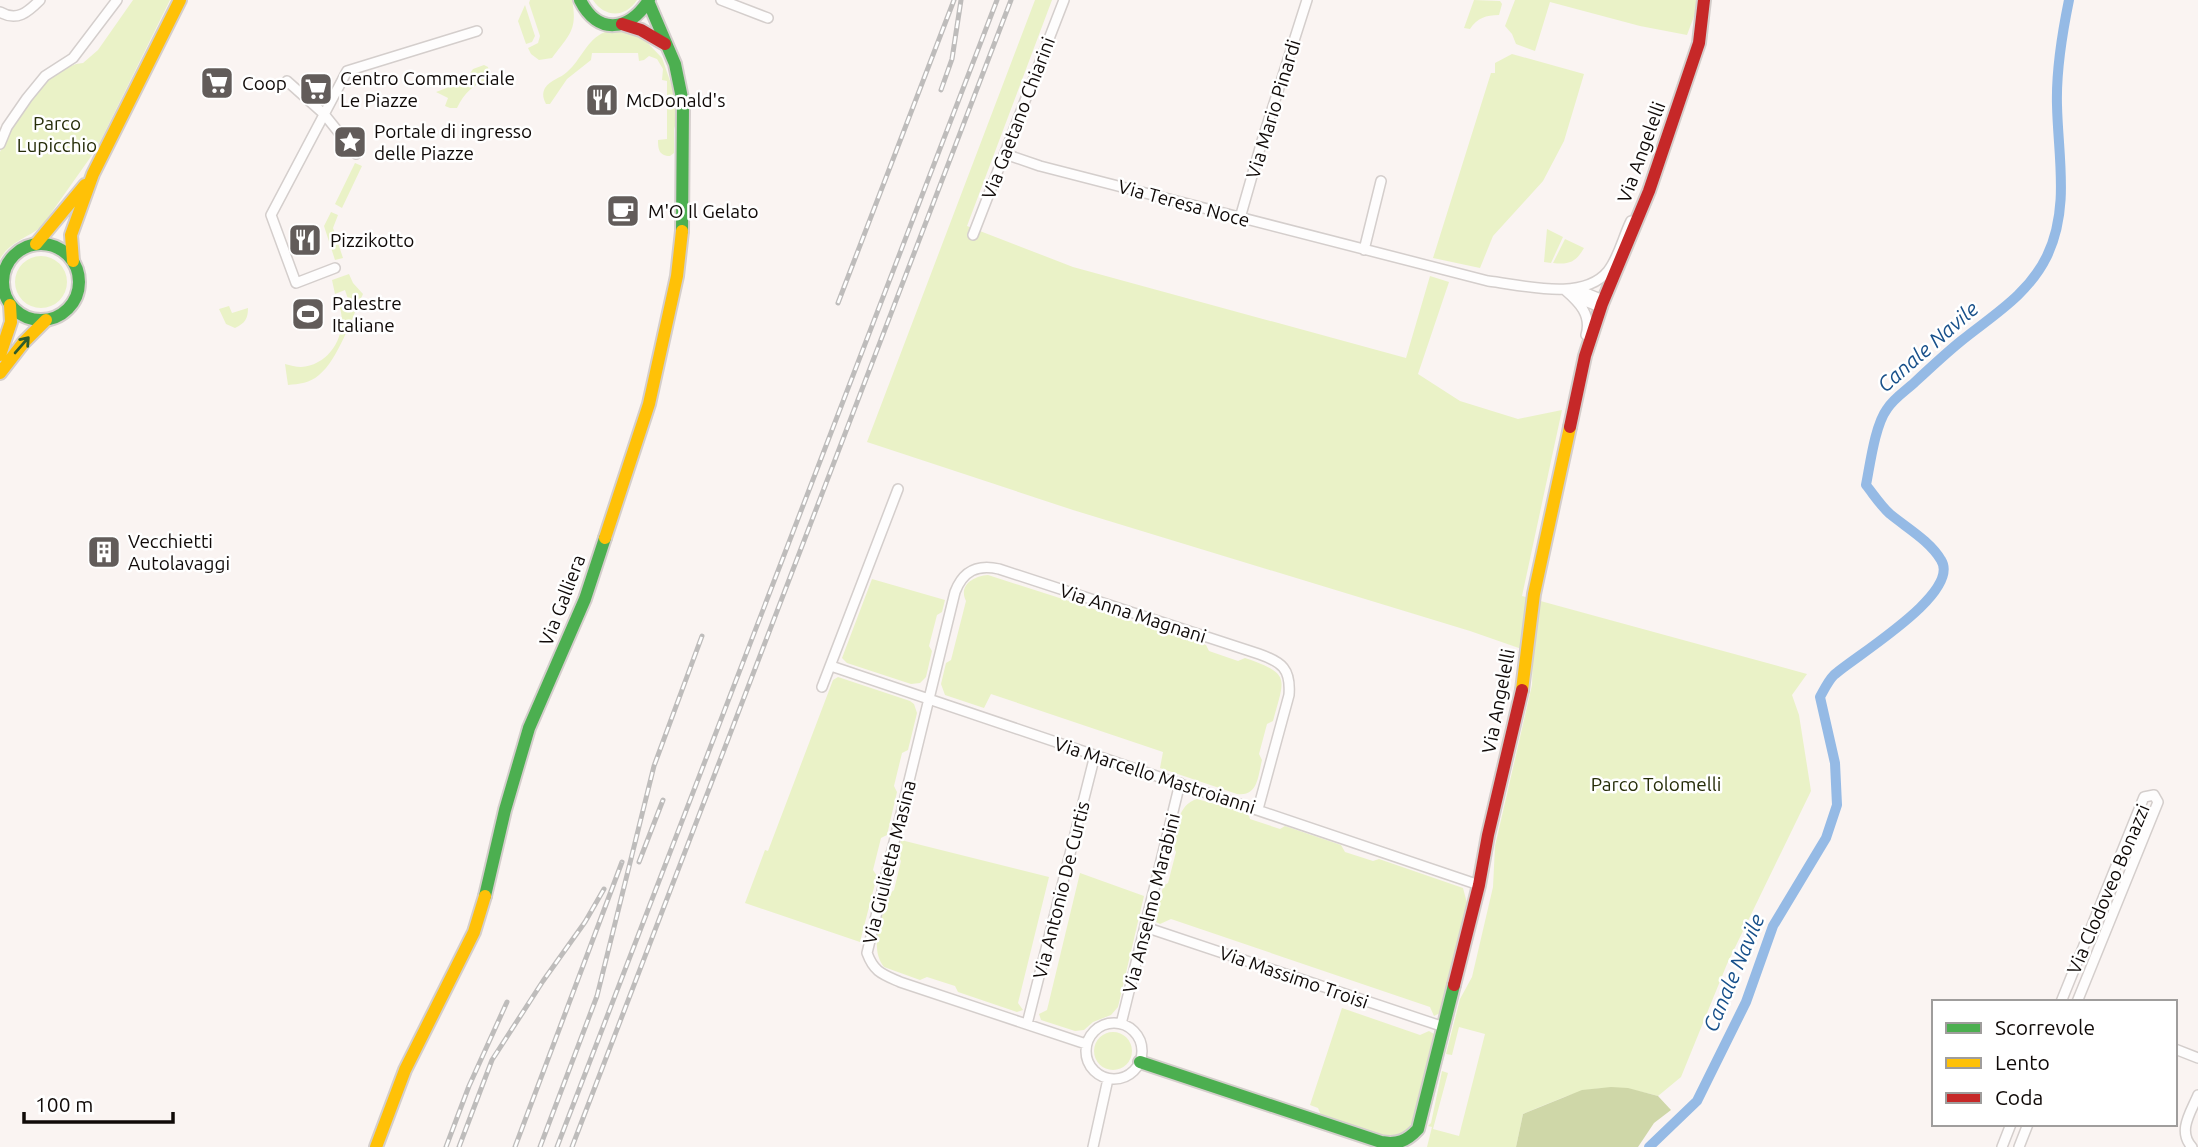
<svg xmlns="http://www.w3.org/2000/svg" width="2198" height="1147" font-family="Ubuntu,sans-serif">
  <rect width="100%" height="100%" fill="#faf4f2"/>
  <path fill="#eaf2c7" d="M 133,0 L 170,0 L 97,148 L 42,226 C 28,238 9,242 0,259 L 0,152 L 9,132 L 17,117 L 50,75 L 76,64 L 83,63 L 98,50 Z
    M 530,0 L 572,0 C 578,30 569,35 552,58 L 539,60 L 531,54 L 528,48 L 538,43 L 540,36 L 529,3 Z
    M 593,0 L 637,0 C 625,18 605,18 593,0 Z
    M 1035,0 L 1052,0 L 967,226 L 1073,267 L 1406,358 L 1430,276 L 1449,282 L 1418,374 L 1460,401 L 1518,419 L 1562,410 L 1522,596 L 1807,674 L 1792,695 L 1799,715 L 1811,791 L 1727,964 L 1681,1077 L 1658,1096 C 1597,1079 1579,1091 1523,1114 L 1516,1147 L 1427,1147 L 1432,1127 L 1428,1126 L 1431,1123 L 1442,1071 L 1448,1073 L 1433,1129 L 1459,1136 L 1485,1034 L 1459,1027 L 1452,1055 L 1446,1054 L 1460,999 L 1472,977 L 1493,887 L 1495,846 L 1532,685 L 1533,653 L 1470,631 L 1073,510 L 867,442 Z
    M 1474,0 L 1500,1 L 1502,4 L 1499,15 C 1486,15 1477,18 1470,29 L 1464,28 Z
    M 1515,0 L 1697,0 L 1696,11 L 1687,35 L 1640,26 L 1550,2 L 1535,51 L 1516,44 L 1512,34 L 1505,26 Z
    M 525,5 L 535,36 L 532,42 L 526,44 L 518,21 Z
    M 605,32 L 626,32 L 642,37 L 662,58 L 675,95 L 678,117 L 674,129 L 674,153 L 670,156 C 659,156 658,149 658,140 L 667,139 L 667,81 L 662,80 L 663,69 L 657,59 L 649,56 L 644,60 L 639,61 L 638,53 L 592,53 L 591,60 L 567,79 L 550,104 L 546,104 C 543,98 542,94 545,88 C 550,80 561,78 567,72 C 582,59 586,40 605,32 Z
    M 1512,54 L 1584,74 L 1564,141 L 1543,181 L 1493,236 L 1480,268 L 1433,258 L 1491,73 L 1495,73 L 1495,63 Z
    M 484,65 L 488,67 L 490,78 C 473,85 464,93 457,108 L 450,108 L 445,106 L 448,98 L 436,92 L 465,81 L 473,69 Z
    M 355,163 L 362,166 L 342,208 L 335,204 Z
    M 331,212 L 338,215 L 333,228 L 343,258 L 335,260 L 324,226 Z
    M 1547,229 L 1563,237 L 1551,263 L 1544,262 Z
    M 1565,239 L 1584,248 C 1576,262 1569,265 1553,263 Z
    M15 282a26 26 0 1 1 52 0a26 26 0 1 1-52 0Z
    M 349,274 L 353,283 L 363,294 C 352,317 338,360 319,375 C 310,383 299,384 288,385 L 285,364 C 290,365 296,367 301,367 C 331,365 349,332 339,305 L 349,302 L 345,290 L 335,294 L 332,280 Z
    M 229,306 L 232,313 L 248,308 C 248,319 245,323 235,328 L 226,324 L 219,309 Z
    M 988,575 L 1206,645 L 1209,651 L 1238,661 L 1245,658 C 1291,674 1285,677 1273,721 L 1267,724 L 1259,754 L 1262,760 C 1258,776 1258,797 1237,794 L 1160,768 L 1163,752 L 991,694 L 984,708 L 945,695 L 941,684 L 946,663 L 951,660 L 966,601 C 958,585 974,576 988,575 Z
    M 872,579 L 945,600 L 942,612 L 937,615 L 929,646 L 932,651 L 926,677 L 920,683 L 911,684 L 847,663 L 842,658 Z
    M 838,677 L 910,701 L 914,704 L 917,713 L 908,750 L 902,753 L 894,786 L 897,792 L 887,835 L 881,838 L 873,870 L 877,876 L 860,942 L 745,903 L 765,850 L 768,851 L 833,680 Z
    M 1197,799 L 1248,813 L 1250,819 L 1280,829 L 1285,826 L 1341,845 L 1345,852 L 1373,861 L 1379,859 L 1463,888 L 1467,903 L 1440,1013 L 1434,1016 L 1430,1007 L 1171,919 L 1160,924 L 1156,922 L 1163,886 L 1168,883 L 1176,852 L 1173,846 C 1177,828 1177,805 1197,799 Z
    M 901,840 L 1049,877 L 1018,1003 L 1023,1010 L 1017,1012 L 958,992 L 955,986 L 927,977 L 920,980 L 884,967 C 868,947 883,916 889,894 L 894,890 L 901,861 L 898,855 Z
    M 1080,873 L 1144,896 L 1118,1007 L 1111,1015 L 1093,1022 L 1084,1030 L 1075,1031 L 1041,1020 L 1039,1014 L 1047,1010 Z
    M 1342,1008 L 1420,1035 L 1429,1031 L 1434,1034 L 1412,1122 C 1409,1129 1403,1135 1396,1136 C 1382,1139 1337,1120 1321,1115 L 1318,1108 L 1310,1105 Z
    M1094 1051a19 19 0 1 1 38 0a19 19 0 1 1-38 0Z"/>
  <path fill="#cfd7a8" d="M 1611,1087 L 1628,1088 L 1658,1096 L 1671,1110 L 1654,1123 L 1638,1147 L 1516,1147 L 1523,1114 L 1582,1090 Z"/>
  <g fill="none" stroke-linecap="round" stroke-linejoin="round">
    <path stroke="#95bae5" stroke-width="10" d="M 1649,1147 L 1697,1101 L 1746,1002 L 1773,926 L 1826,838 L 1837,805 L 1835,763 L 1820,697 C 1824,690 1828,681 1834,675 C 1855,656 1962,593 1941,560 C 1930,541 1907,528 1890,514 C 1881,506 1874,495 1866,485 C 1870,465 1875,425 1887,409 C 1893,399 1905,391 1914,383 C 1929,369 1945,354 1961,341 C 1993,315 2028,295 2047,256 C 2070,208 2058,156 2057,105 C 2056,70 2062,34 2069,0"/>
    <defs>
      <path id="street" d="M 721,0 L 768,18
        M 0,12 C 17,22 28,12 40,0
        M 287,81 L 324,114 L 356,154
        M 0,144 L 7,127 L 27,98 L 45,76 L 73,58 L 117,0
        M 1005,154 L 1040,166 L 1488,281 C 1523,285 1583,302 1608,271 C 1619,257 1623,237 1631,221
        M 1240,218 L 1262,141 L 1307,0
        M 973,235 L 1064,0
        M 1364,250 L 1381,181
        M 335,268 L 296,283 L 271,215 L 347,71 L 477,31
        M 1576,289 L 1598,298 L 1602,304
        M 1565,290 C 1579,302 1592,315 1586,335
        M 1573,296 L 1595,305 L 1602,304
        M 831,666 L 1479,885
        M 822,687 L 898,489
        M 1145,927 L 1444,1027
        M 2061,1002 L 2144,797 L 2154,795 L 2158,802 L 2077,1002
        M1086 1051a28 28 0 1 1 56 0a28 28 0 1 1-56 0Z
        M 1027,1024 L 1095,755
        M 1121,1024 L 1180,783
        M 1086,1044 L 900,982 C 882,974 874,972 867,953 L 955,592 C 963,571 977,564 999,569 L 1259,654 C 1282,662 1291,669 1289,695 L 1258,809
        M 2175,1049 L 2198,1058
        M 1093,1147 L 1108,1079
        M 2002,1147 L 2011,1124
        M 2019,1147 L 2028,1124
        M 2192,1147 C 2177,1131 2191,1112 2198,1095"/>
      <path id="fast" d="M 580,0 C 598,36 629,31 649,0
        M 648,1 L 675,64 L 683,103 L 682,231
        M3 282a38 38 0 1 1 76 0a38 38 0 1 1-76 0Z
        M 485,896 L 505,810 L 529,728 L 585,599 L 605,538
        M 1140,1062 L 1381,1142 C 1397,1145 1407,1141 1418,1129 L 1454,985"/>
      <path id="slow" d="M 36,244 L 85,185
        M 73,261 L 71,235 L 93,174 L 180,0
        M 0,355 L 11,322 L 10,305
        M 0,373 L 24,342 L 46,320
        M 605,538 L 649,404 L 677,276 L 682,231
        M 1522,690 L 1534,594 L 1570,427
        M 376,1147 L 405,1070 L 474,932 L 485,896"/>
      <path id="jam" d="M 622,24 L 641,30 L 665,44
        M 1570,427 L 1585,356 L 1602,304 L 1649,191 L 1699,43 L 1704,0
        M 1454,985 L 1479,885 L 1488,835 L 1522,690"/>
    </defs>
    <use href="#street" stroke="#d4cecc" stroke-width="12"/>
    <use href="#fast" stroke="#d4cecc" stroke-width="16"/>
    <use href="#slow" stroke="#d4cecc" stroke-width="16"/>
    <use href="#jam" stroke="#d4cecc" stroke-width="16"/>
    <use href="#street" stroke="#fefdfd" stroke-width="9"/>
    <use href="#fast" stroke="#4caf50" stroke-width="12"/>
    <use href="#slow" stroke="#ffc107" stroke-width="12"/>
    <use href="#jam" stroke="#c62828" stroke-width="12"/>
    <defs>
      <path id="rail" d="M 941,90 L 952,59 L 961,0
        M 838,303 L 954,0
        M 639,862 L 663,800
        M 446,1147 L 469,1086 L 507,1002
        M 459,1147 L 492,1060 L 543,981 L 585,922 L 604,889
        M 515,1147 L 622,862
        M 540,1147 L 597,996 L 654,766 L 702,636
        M 557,1147 L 997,0
        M 572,1147 L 1011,0"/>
    </defs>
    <use href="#rail" stroke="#bebcbb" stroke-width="5"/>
    <use href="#rail" stroke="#fff" stroke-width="2.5" stroke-dasharray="8" stroke-linecap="butt"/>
  </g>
  <defs><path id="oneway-shaft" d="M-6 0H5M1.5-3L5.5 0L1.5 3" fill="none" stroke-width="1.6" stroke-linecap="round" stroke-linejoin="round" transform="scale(1.75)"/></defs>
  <use stroke="#2e5c2c" href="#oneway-shaft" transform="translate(22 345) rotate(-49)"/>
  <defs>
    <symbol id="supermarket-square" viewBox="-11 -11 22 22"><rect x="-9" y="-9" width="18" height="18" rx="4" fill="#625c5a" stroke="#fff"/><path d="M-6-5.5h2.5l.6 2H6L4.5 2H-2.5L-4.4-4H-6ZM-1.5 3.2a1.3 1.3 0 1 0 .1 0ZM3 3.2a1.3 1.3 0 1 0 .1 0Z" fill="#fff"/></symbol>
    <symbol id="restaurant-square" viewBox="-11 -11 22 22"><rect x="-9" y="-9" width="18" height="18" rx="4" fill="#625c5a" stroke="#fff"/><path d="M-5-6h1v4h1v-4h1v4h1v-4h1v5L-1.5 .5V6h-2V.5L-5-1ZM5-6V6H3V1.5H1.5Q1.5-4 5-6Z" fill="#fff"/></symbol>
    <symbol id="sight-square" viewBox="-11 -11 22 22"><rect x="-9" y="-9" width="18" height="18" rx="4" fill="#625c5a" stroke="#fff"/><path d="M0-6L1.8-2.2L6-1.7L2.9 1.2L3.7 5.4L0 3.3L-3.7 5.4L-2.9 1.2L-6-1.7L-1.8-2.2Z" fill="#fff"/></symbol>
    <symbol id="cafe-square" viewBox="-11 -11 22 22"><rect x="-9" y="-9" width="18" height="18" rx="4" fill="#625c5a" stroke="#fff"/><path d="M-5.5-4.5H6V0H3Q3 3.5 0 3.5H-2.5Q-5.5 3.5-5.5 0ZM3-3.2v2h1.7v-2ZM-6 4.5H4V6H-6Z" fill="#fff"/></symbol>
    <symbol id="stadium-square" viewBox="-11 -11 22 22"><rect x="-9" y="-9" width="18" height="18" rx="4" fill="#625c5a" stroke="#fff"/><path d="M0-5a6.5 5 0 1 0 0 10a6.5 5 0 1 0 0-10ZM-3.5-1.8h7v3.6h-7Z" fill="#fff"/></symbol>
    <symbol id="building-square" viewBox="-11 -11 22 22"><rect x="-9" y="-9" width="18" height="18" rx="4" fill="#625c5a" stroke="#fff"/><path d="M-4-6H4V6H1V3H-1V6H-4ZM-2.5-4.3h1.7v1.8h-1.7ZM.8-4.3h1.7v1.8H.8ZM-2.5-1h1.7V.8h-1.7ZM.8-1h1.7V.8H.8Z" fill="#fff"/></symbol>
  </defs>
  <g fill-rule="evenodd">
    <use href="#supermarket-square" x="198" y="64" width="38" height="38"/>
    <use href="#supermarket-square" x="297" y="70" width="38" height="38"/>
    <use href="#restaurant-square" x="583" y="81" width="38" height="38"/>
    <use href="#sight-square" x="331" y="123" width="38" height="38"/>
    <use href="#cafe-square" x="604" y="192" width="38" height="38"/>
    <use href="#restaurant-square" x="286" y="221" width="38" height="38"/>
    <use href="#stadium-square" x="289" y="295" width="38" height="38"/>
    <use href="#building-square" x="85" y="533" width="38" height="38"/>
  </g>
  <g text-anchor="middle" stroke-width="5" stroke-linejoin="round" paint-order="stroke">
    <g font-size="19" fill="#100a08" stroke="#fff" text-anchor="start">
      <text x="340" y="85">Centro Commerciale<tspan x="340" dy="22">Le Piazze</tspan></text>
      <text x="242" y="90">Coop</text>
      <text x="626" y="107">McDonald's</text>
      <text x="374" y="138">Portale di ingresso<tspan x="374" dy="22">delle Piazze</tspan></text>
      <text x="648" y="218">M'O Il Gelato</text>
      <text x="330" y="247">Pizzikotto</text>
      <text x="332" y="310">Palestre<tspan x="332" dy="22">Italiane</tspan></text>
      <text x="128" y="548">Vecchietti<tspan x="128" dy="22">Autolavaggi</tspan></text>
    </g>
    <g font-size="19" fill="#100a08" stroke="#fff">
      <text transform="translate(1273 109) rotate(-73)" y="7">Via Mario Pinardi</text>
      <text transform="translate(1018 118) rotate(-69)" y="7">Via Gaetano Chiarini</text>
      <text transform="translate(1641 152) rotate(-70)" y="7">Via Angelelli</text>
      <text transform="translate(1184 203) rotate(15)" y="7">Via Teresa Noce</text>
      <text transform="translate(562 600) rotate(-69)" y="7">Via Galliera</text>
      <text transform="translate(1133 613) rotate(18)" y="7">Via Anna Magnani</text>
      <text transform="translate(1498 701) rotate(-79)" y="7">Via Angelelli</text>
      <text transform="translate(1155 775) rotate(18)" y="7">Via Marcello Mastroianni</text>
      <text transform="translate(889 862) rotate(-76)" y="7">Via Giulietta Masina</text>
      <text transform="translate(2108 889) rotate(-67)" y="7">Via Clodoveo Bonazzi</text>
      <text transform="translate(1061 890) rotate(-76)" y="7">Via Antonio De Curtis</text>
      <text transform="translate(1151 903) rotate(-76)" y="7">Via Anselmo Marabini</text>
      <text transform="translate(1294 977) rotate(19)" y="7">Via Massimo Troisi</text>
    </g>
    <g font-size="19" fill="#262d09" stroke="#fff">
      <text x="57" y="130">Parco<tspan x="57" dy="22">Lupicchio</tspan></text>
      <text x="1656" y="791">Parco Tolomelli</text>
    </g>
    <g font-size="21" font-style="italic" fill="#18508a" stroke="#fff">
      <text transform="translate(1928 347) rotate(-41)" y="7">Canale Navile</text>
      <text transform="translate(1734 973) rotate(-67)" y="7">Canale Navile</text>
    </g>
  </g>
  <rect x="1932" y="1000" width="245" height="126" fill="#ffffff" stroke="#9f9d9c" stroke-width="2"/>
  <rect x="1946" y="1023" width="35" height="10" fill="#4caf50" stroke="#9f9d9c" stroke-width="2"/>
  <text x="1995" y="1035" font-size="21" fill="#100a08">Scorrevole</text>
  <rect x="1946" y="1058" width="35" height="10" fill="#ffc107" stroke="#9f9d9c" stroke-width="2"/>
  <text x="1995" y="1070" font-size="21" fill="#100a08">Lento</text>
  <rect x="1946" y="1093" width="35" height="10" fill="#c62828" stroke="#9f9d9c" stroke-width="2"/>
  <text x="1995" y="1105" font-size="21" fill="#100a08">Coda</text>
  <path d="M24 1112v10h149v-10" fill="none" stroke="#100a08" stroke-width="3.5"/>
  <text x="35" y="1112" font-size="21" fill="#100a08" stroke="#ffffff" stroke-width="5" paint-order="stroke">100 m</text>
</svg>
